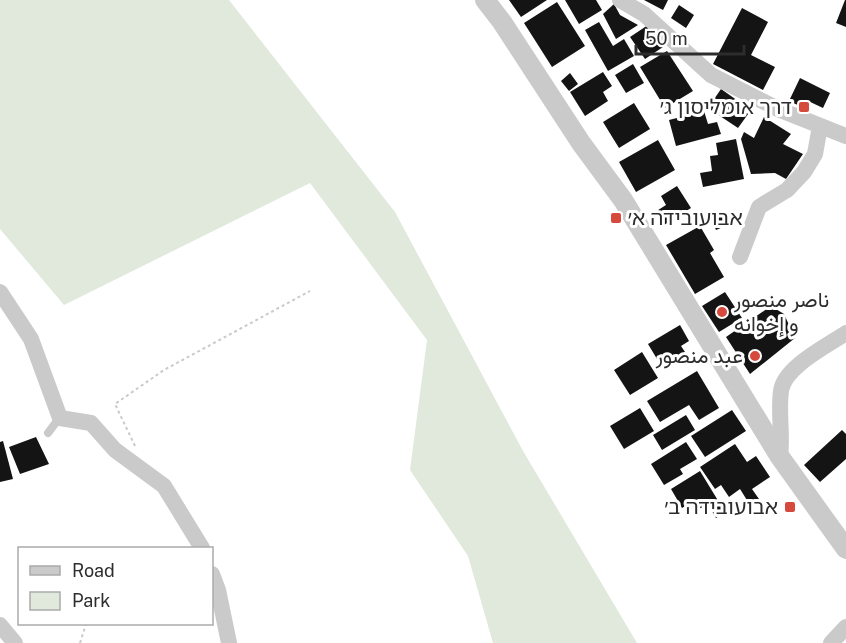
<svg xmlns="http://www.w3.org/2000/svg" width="846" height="643" font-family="'Public Sans',Vazirmatn,'Noto Sans Hebrew',sans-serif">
  <rect width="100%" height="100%" fill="#fff"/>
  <path fill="#e0e9db" d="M 0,0 L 229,0 L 395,212 L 523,451 L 637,643 L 493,643 L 468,556 L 410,470 L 427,340 L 310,183 L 64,305 L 0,229 Z"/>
  <path fill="#141414" d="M 509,0 L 547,0 L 521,17 Z
    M 565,0 L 596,0 L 602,10 L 579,24 Z
    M 644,0 L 668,0 L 663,10 Z
    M 845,0 L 846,0 L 846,27 L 836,23 Z
    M 557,2 L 585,46 L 552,67 L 524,23 Z
    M 614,4 L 620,15 L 638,25 L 616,39 L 603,14 Z
    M 679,5 L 694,15 L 686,28 L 671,18 Z
    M 742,8 L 768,22 L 751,55 L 775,67 L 763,90 L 713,64 Z
    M 599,22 L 613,46 L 624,39 L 634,56 L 608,71 L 585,30 Z
    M 648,25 L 663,47 L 645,59 L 630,37 Z
    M 667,51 L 693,91 L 665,108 L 640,67 Z
    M 633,64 L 644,83 L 626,93 L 615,75 Z
    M 603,72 L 612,86 L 603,92 L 608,101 L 585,116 L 570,92 Z
    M 570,73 L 578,84 L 569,91 L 561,81 Z
    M 800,78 L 830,93 L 823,108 L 806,100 L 802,107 L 789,101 Z
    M 721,89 L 751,110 L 738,128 L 708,108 Z
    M 634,103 L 650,129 L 619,148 L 603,122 Z
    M 704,111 L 708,124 L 717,122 L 721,134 L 676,146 L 669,120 Z
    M 764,117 L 791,134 L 783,144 L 803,154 L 786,179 L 775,173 L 751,174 L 741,139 L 744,132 L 754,138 Z
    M 736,139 L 744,179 L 703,187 L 700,173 L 712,171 L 710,156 L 718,155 L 716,143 Z
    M 658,140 L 675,170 L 636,192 L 619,162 Z
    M 677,186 L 691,208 L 664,225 L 655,212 L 666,205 L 661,196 Z
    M 725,212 L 730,224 L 716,230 L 711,218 Z
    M 700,226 L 714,250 L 710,253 L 724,277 L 695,294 L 666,245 Z
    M 725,292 L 742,318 L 719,332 L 702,306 Z
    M 771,306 L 784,314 L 795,338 L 750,374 L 726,337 Z
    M 680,325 L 689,341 L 681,346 L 687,355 L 663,369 L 648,344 Z
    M 642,352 L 658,378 L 630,395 L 614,370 Z
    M 697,371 L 719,408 L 699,420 L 689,405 L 660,422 L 647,401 Z
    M 640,408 L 654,431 L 624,449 L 610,426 Z
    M 732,410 L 746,431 L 705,457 L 691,436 Z
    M 686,415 L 695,430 L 662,450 L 653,435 Z
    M 842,430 L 846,434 L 846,459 L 820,482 L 804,465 Z
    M 36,437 L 49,464 L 20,474 L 9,447 Z
    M 3,441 L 13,479 L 0,482 L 0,442 Z
    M 686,442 L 697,459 L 680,469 L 683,474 L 664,485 L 651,464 Z
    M 735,444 L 747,462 L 756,456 L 770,477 L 752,489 L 759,499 L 750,505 L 740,489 L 729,497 L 721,485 L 715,489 L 700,467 Z
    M 700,471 L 725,512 L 716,518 L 708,504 L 697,510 L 692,502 L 682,508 L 671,489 Z"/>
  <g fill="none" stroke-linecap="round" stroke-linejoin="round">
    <path stroke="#cacaca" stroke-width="2" stroke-dasharray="3 3" stroke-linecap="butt" d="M 135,446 L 115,404 L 164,370 L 310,291
      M 80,643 L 86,624"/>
    <path stroke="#cacaca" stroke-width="8" d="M 48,433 L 60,417"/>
    <path stroke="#cacaca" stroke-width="16" d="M 620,0 L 644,14 L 711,75 L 778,109 L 846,136
      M 740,257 L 759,207 L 787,190 L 804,172 L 815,154 L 820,126
      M 0,292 L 31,339 L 60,418 L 91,423 L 115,450 L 164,486 L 202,548
      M 780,457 C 783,435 778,413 781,391 C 784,367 827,346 846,333
      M 212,574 L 218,590 L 229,643
      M 0,625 L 15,643
      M 831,643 L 846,627"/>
    <path stroke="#cacaca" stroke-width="20" d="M 485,0 L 502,22 L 581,143 L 623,200 L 780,457 L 846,549"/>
  </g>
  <g fill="#d64a3d" stroke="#fff" stroke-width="2">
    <rect x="798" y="101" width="12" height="12" rx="3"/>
    <rect x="610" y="212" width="12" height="12" rx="3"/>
    <circle cx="722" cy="312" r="6"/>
    <circle cx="755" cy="356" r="6"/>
    <rect x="784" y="501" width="12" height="12" rx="3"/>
  </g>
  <g text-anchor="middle" stroke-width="6" stroke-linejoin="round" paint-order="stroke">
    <g font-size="21" fill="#2d2d2d" stroke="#fff" text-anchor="end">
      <text x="792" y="114">דרך אומליסון ג׳</text>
      <text x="628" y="225" text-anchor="start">אבועובידה א׳</text>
      <text x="734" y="307" text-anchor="start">ناصر منصور<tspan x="734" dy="24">و إخوانه</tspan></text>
      <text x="743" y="363">عبد منصور</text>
      <text x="778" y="514">אבועובידה ב׳</text>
    </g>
  </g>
  <rect x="18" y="547" width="195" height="78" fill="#ffffff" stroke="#ababab" stroke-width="1.5"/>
  <rect x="30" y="566" width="30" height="9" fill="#cacaca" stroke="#ababab" stroke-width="1.5"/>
  <text x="72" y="577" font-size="18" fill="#2d2d2d">Road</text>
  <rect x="30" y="592" width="30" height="18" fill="#e0e9db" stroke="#ababab" stroke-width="1.5"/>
  <text x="72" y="607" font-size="18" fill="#2d2d2d">Park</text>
  <path d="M636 45v9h108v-9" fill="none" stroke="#2d2d2d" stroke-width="3"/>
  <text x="645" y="45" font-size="18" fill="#2d2d2d" stroke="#ffffff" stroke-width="4.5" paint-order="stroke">50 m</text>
</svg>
